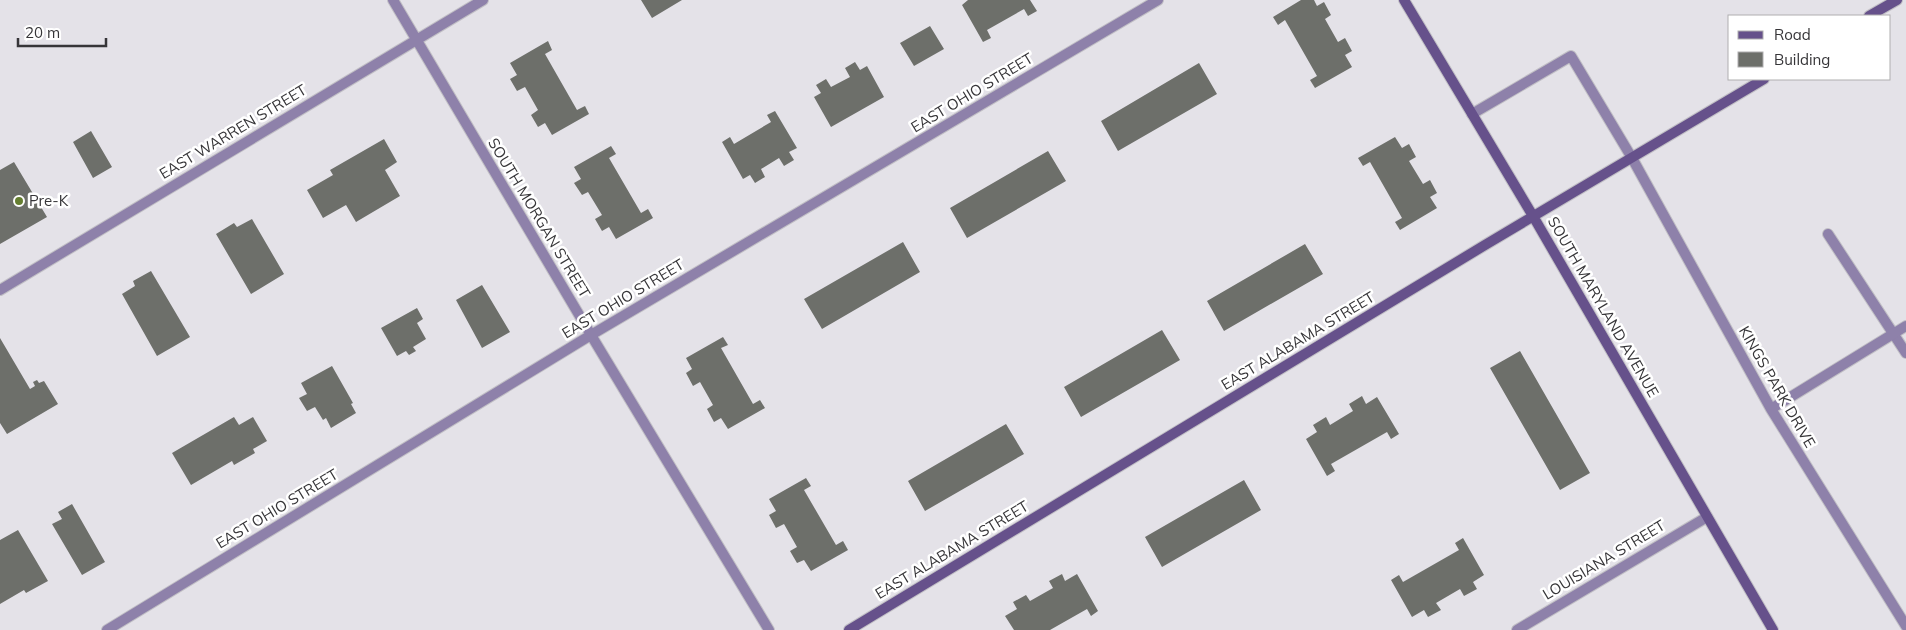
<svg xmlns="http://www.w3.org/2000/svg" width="1906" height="630" font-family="Mulish,sans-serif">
  <rect width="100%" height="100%" fill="#e4e2e8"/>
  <path fill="#6d6f6a" d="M 641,0 L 682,0 L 652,18 Z
    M 968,0 L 1030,0 L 1037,11 L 1028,16 L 1024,9 L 987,30 L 991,38 L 983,42 L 962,5 Z
    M 1301,0 L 1314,0 L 1317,6 L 1324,2 L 1331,15 L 1325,19 L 1338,42 L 1345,38 L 1352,51 L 1345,55 L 1352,67 L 1315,88 L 1310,80 L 1317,76 L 1285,20 L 1278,25 L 1273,17 Z
    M 930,26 L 944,49 L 914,66 L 900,43 Z
    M 548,41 L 552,50 L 545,54 L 577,110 L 585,106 L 589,114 L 552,135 L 545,123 L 538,127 L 531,115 L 538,110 L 525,87 L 517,91 L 510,79 L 517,75 L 510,63 Z
    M 855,62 L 860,70 L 867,66 L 884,97 L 831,127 L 814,97 L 821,93 L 816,85 L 826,79 L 831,87 L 850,77 L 845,68 Z
    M 1199,63 L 1217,94 L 1118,151 L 1101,121 Z
    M 775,111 L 797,148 L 789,152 L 794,160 L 784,166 L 779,158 L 761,169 L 765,177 L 755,183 L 750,175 L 743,179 L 722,142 L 730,137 L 734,144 L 771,122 L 767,115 Z
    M 91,131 L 112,167 L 93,178 L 73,142 Z
    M 1395,137 L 1402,148 L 1409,144 L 1416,157 L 1409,161 L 1423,184 L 1430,180 L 1437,193 L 1430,197 L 1437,208 L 1400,230 L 1395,222 L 1402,218 L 1370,162 L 1363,166 L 1358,158 Z
    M 384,139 L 397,162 L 385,170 L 400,196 L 356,222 L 346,205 L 323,218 L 307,190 L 333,175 L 330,170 Z
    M 611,146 L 616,154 L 609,158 L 641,213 L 648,209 L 653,218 L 616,239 L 609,227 L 602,231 L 595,219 L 602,215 L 588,192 L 582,195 L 574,183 L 581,179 L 574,167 Z
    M 1048,151 L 1066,181 L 967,238 L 950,208 Z
    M 14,162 L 47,217 L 0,244 L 0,170 Z
    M 252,219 L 284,274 L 251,294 L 216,234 L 234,223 L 237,227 Z
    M 903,242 L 920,272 L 822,329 L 804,299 Z
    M 1305,244 L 1323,274 L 1224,331 L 1207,301 Z
    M 151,271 L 190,337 L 157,356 L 122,294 L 135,286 L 133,281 Z
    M 482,285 L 510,332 L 482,348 L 456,300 Z
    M 417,308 L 423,319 L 417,323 L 426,339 L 413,347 L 416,351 L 409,355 L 406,351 L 397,356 L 381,328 Z
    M 1162,330 L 1180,360 L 1081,417 L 1064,387 Z
    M 723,337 L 728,345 L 721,348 L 753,404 L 760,400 L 765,408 L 728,429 L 721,418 L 714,422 L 707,409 L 713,405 L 700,382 L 693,386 L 686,373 L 692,369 L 686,358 Z
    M 0,338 L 30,389 L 35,386 L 33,382 L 37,380 L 39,383 L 44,381 L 58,404 L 7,434 L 0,423 Z
    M 1520,351 L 1590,473 L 1560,490 L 1490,368 Z
    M 332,366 L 353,403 L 351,404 L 356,413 L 331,428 L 326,418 L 323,420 L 315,407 L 307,411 L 299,398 L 307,394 L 301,383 Z
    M 1362,396 L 1366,404 L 1377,397 L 1399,434 L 1391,439 L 1387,432 L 1331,464 L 1335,471 L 1327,476 L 1306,439 L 1317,432 L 1313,425 L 1326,417 L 1330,425 L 1353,411 L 1349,404 Z
    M 234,417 L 239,425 L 253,417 L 267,441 L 253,449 L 255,453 L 234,465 L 232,461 L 191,485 L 172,453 Z
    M 1006,424 L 1024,454 L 925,511 L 908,481 Z
    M 806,478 L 811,486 L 804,490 L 836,545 L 843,541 L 848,550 L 811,571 L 804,560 L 797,563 L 790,551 L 797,547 L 784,524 L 776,528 L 769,515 L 776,511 L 769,499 Z
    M 1244,480 L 1261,510 L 1162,567 L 1145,537 Z
    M 72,504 L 105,562 L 82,575 L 52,524 L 62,519 L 58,512 Z
    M 18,530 L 48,581 L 26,593 L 24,590 L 0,604 L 0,540 Z
    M 1463,538 L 1484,575 L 1473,582 L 1477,589 L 1464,596 L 1460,589 L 1436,603 L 1441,610 L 1428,617 L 1424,610 L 1412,617 L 1391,580 L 1399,575 L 1403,582 L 1459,550 L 1455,543 Z
    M 1062,574 L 1065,581 L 1077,574 L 1098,611 L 1091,616 L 1087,609 L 1050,630 L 1014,630 L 1005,616 L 1017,609 L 1013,602 L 1026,595 L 1030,601 L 1053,588 L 1049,581 Z"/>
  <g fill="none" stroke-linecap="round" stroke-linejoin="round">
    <defs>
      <path id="lane" d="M 1472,114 L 1571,56 L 1632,158
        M 1828,234 L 1906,353"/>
      <path id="street" d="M 393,0 L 591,335 L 769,630
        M 1632,158 L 1771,409 L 1906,626
        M 0,290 L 483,0
        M 1771,409 L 1906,326
        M 107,630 L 591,335 L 1158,0
        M 1517,630 L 1707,517"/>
      <path id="secondary" d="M 1404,0 L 1533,216 L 1773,630
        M 1869,16 L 1897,0
        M 849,630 L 1485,245 L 1764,79"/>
    </defs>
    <use href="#lane" stroke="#c1bfc5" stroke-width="12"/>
    <use href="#street" stroke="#c1bfc5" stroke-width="12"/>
    <use href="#secondary" stroke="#c1bfc5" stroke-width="12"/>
    <use href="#lane" stroke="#8e81aa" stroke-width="10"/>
    <use href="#street" stroke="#8e81aa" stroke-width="10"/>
    <use href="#secondary" stroke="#66518b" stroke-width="10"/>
  </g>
  <circle fill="#657e31" stroke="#fff" stroke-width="2" cx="19" cy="201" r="5"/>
  <g text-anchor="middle" stroke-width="5" stroke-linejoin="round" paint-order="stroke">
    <g font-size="15" fill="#363538" stroke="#fff">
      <text transform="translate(972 93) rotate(-31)" y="5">EAST OHIO STREET</text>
      <text transform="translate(233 132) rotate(-31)" y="5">EAST WARREN STREET</text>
      <text transform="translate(539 218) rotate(59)" y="5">SOUTH MORGAN STREET</text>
      <text transform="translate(623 299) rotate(-31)" y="5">EAST OHIO STREET</text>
      <text transform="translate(1603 307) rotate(60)" y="5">SOUTH MARYLAND AVENUE</text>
      <text transform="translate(1298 341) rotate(-31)" y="5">EAST ALABAMA STREET</text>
      <text transform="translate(1777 387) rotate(60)" y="5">KINGS PARK DRIVE</text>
      <text transform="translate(277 509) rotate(-31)" y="5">EAST OHIO STREET</text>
      <text transform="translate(952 550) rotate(-31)" y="5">EAST ALABAMA STREET</text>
      <text transform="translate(1604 560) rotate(-31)" y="5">LOUISIANA STREET</text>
    </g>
    <g font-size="15" fill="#363538" stroke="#fff" text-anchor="start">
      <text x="29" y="206">Pre-K</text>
    </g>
  </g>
  <rect x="1728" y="15" width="162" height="65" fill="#ffffff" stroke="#afaeaf"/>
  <rect x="1738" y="31" width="25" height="8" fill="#66518b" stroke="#afaeaf"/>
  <text x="1774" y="40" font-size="15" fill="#363538">Road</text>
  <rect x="1738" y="52" width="25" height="15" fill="#6d6f6a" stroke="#afaeaf"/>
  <text x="1774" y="65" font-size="15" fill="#363538">Building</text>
  <path d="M18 38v8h88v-8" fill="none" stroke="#363538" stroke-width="2.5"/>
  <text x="25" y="38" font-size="15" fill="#363538" stroke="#ffffff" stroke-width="4" paint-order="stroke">20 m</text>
</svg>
